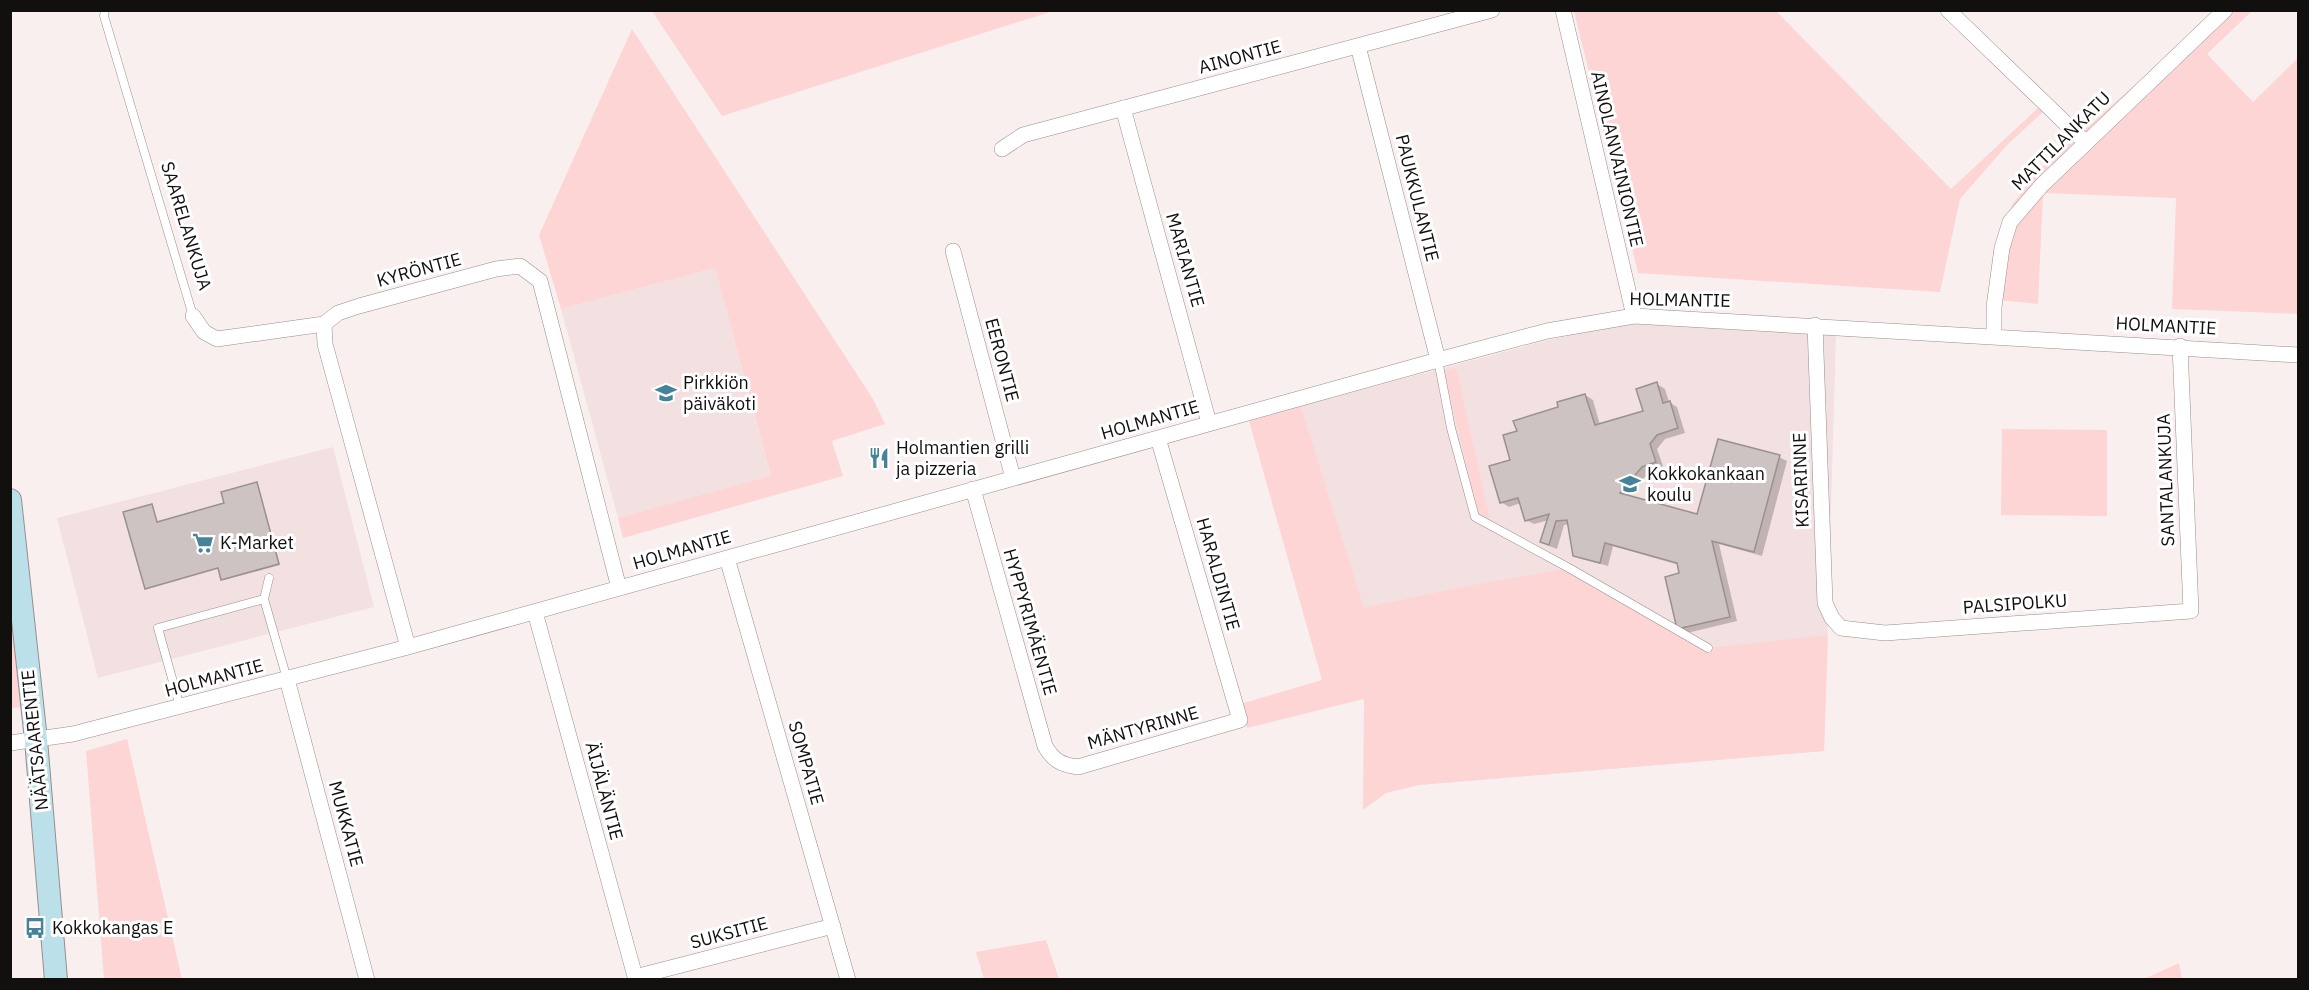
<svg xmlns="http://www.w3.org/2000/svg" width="2309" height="990" font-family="'IBM Plex Sans',sans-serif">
  <rect width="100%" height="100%" fill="#faefef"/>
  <path fill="#f3e0e0" d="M 715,268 L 771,477 L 618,518 L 561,309 Z
    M 1634,322 L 1836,334 L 1824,751 L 1419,785 L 1301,406 L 1548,340 Z
    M 333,447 L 374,607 L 98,678 L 57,518 Z"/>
  <path fill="#fdd5d5" d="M 652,11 L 1053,11 L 722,116 Z
    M 1574,11 L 1776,11 L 1951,189 L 2039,107 L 2044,111 L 2006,146 L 1960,199 L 1940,292 L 1638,273 Z
    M 2218,11 L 2252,11 L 2207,54 L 2253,102 L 2298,58 L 2298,314 L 2172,309 L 2176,198 L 2043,193 L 2038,304 L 1988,299 L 1997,248 L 2012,205 L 2037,172 Z
    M 632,29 L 873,399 L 885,424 L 832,441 L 843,476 L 623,538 L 618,518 L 771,476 L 715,268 L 561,309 L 539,235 Z
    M 1456,368 L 1490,520 L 1478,514 L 1444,371 Z
    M 1301,406 L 1364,608 L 1457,588 L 1569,568 L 1708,648 L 1828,635 L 1824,751 L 1419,785 L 1386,793 L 1363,810 L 1364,699 L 1247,728 L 1240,704 L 1322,680 L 1249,421 Z
    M 2002,429 L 2107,430 L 2107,516 L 2001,515 Z
    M 10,601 L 21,707 L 11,709 L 10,709 Z
    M 127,739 L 182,979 L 104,979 L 86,751 Z
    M 1046,940 L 1059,979 L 984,979 L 976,952 Z
    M 2179,963 L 2182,979 L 2144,979 Z"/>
  <path fill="#0003" d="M 1657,384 L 1665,389 L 1669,402 L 1677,407 L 1685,433 L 1665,439 L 1657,449 L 1663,466 L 1650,471 L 1628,497 L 1698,516 L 1779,457 L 1787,461 L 1762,556 L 1719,544 L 1737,621 L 1687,633 L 1679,628 L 1681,575 L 1679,565 L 1613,546 L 1608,566 L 1582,559 L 1574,555 L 1569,524 L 1564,525 L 1557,549 L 1549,546 L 1542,542 L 1549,520 L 1534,524 L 1526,520 L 1521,503 L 1509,507 L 1501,502 L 1518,432 L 1585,395 L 1593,400 L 1600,425 L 1645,412 Z
    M 256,484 L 280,565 L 224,580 L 219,568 L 146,588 L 152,506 L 158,523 L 226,504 Z"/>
  <path fill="#cdc3c3" stroke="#9a9090" stroke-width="1.5" d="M 1657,382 L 1663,403 L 1670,401 L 1678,428 L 1657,435 L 1650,444 L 1656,462 L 1642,467 L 1620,493 L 1697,514 L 1718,439 L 1780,455 L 1754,552 L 1712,541 L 1730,617 L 1677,629 L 1665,577 L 1679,573 L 1677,563 L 1605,543 L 1600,563 L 1573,556 L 1567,520 L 1556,521 L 1549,545 L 1540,542 L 1549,514 L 1525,521 L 1518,498 L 1500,503 L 1489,466 L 1510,460 L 1503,435 L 1517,431 L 1513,421 L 1558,407 L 1557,402 L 1585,394 L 1595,425 L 1643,411 L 1636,389 Z
    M 257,482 L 279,564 L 221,580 L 218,568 L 145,589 L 123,512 L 152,504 L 157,522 L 224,503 L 221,492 Z"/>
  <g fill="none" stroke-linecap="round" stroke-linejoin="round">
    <defs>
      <path id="lane" d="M 105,10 L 104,16 L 193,316
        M 1438,360 L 1451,428 L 1475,517 L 1569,568 L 1708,648
        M 264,599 L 269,578
        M 180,707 L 158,628 L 264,599 L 287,679"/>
      <path id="street" d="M 1563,10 L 1634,316
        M 1948,10 L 2086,143
        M 1358,46 L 1438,360
        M 1123,108 L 1209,423
        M 1002,149 L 1023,135 L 1492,10
        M 953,251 L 1013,478
        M 193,316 L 204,332 L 217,339 L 324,324
        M 1815,325 L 1825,603 L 1832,618 L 1841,628 L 1885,633 L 2191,611 L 2180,346
        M 1994,336 L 1994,307 L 2002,248 L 2010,222 L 2042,185 L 2225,10
        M 973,489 L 1045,746 C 1053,760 1061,765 1078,767 L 1240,720 L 1158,438
        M 727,558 L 848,980
        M 535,612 L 636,980
        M 408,647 L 325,344 L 324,324 L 338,313 L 359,306 L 496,269 L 520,266 L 540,281 L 619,588
        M 287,679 L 367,980
        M 10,743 L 73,734 L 408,647 L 1438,360 L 1547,331 L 1634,316 L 2298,355
        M 635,977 L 833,926"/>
      <path id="secondary" d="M 10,500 L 36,740 L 56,980"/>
    </defs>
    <use href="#lane" stroke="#978d8d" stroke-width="9"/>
    <use href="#street" stroke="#978d8d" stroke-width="16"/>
    <use href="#secondary" stroke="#978d8d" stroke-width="24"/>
    <use href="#lane" stroke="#fff" stroke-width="8"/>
    <use href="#street" stroke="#fff" stroke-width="15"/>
    <use href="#secondary" stroke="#bce0ea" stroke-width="22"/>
  </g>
  <defs>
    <symbol id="school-bare" viewBox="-9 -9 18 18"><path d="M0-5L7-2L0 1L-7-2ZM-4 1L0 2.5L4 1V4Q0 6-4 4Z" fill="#458498" stroke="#fff" stroke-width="2.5" paint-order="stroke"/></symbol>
    <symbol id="restaurant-bare" viewBox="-9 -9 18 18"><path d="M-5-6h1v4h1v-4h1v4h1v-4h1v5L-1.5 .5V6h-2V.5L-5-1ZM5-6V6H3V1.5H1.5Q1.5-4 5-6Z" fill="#458498" stroke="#fff" stroke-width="2.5" paint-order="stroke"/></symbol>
    <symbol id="supermarket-bare" viewBox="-9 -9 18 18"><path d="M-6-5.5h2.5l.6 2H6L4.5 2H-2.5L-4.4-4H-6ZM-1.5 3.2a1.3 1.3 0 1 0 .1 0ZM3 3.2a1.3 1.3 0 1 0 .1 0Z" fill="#458498" stroke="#fff" stroke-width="2.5" paint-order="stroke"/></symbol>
    <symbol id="bus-bare" viewBox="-9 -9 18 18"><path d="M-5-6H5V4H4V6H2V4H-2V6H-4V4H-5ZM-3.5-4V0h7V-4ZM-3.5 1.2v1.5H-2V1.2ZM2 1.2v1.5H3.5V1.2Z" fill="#458498" stroke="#fff" stroke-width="2.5" paint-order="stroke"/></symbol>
  </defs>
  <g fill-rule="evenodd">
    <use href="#school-bare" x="651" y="378" width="30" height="30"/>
    <use href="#restaurant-bare" x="864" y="443" width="30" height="30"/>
    <use href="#school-bare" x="1615" y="469" width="30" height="30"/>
    <use href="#supermarket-bare" x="188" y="528" width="30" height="30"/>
    <use href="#bus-bare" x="20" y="913" width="30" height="30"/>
  </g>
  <g text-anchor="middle" stroke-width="6" stroke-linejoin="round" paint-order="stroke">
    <g font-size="18" fill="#120f0f" stroke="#fff">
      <text transform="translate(1240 57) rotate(-15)" y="6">AINONTIE</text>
      <text transform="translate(2061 141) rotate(-45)" y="6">MATTILANKATU</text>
      <text transform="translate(1617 159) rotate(77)" y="6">AINOLANVAINIONTIE</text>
      <text transform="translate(1417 198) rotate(76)" y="6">PAUKKULANTIE</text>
      <text transform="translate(186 226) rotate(73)" y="6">SAARELANKUJA</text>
      <text transform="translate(1185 260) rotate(74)" y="6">MARIANTIE</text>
      <text transform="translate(419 270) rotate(-15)" y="6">KYRÖNTIE</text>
      <text transform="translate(1680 300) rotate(1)" y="6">HOLMANTIE</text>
      <text transform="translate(2166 326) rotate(3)" y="6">HOLMANTIE</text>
      <text transform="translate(1002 360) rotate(75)" y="6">EERONTIE</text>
      <text transform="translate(1150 420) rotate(-16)" y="6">HOLMANTIE</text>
      <text transform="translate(1801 480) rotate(-92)" y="6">KISARINNE</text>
      <text transform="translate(2166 480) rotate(-92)" y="6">SANTALANKUJA</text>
      <text transform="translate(682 550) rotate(-16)" y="6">HOLMANTIE</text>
      <text transform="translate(1218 574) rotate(74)" y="6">HARALDINTIE</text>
      <text transform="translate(2015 604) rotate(-4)" y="6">PALSIPOLKU</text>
      <text transform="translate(1030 622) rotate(74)" y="6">HYPPYRIMÄENTIE</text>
      <text transform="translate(214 678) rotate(-15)" y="6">HOLMANTIE</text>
      <text transform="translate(1143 728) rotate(-16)" y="6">MÄNTYRINNE</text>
      <text transform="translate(35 740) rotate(-96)" y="6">NÄÄTSAARENTIE</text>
      <text transform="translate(806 763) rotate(74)" y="6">SOMPATIE</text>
      <text transform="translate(604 791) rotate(75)" y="6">ÄIJÄLÄNTIE</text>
      <text transform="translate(346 824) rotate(75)" y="6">MUKKATIE</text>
      <text transform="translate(729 933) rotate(-15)" y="6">SUKSITIE</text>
    </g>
    <g font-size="18" fill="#120f0f" stroke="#fff" text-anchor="start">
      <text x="683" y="389">Pirkkiön<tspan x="683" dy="21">päiväkoti</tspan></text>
      <text x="896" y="454">Holmantien grilli<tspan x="896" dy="21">ja pizzeria</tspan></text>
      <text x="1647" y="480">Kokkokankaan<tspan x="1647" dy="21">koulu</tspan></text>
      <text x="220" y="549">K-Market</text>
      <text x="52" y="934">Kokkokangas E</text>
    </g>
  </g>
  <rect width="2309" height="990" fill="none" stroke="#120f0f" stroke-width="24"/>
</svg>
